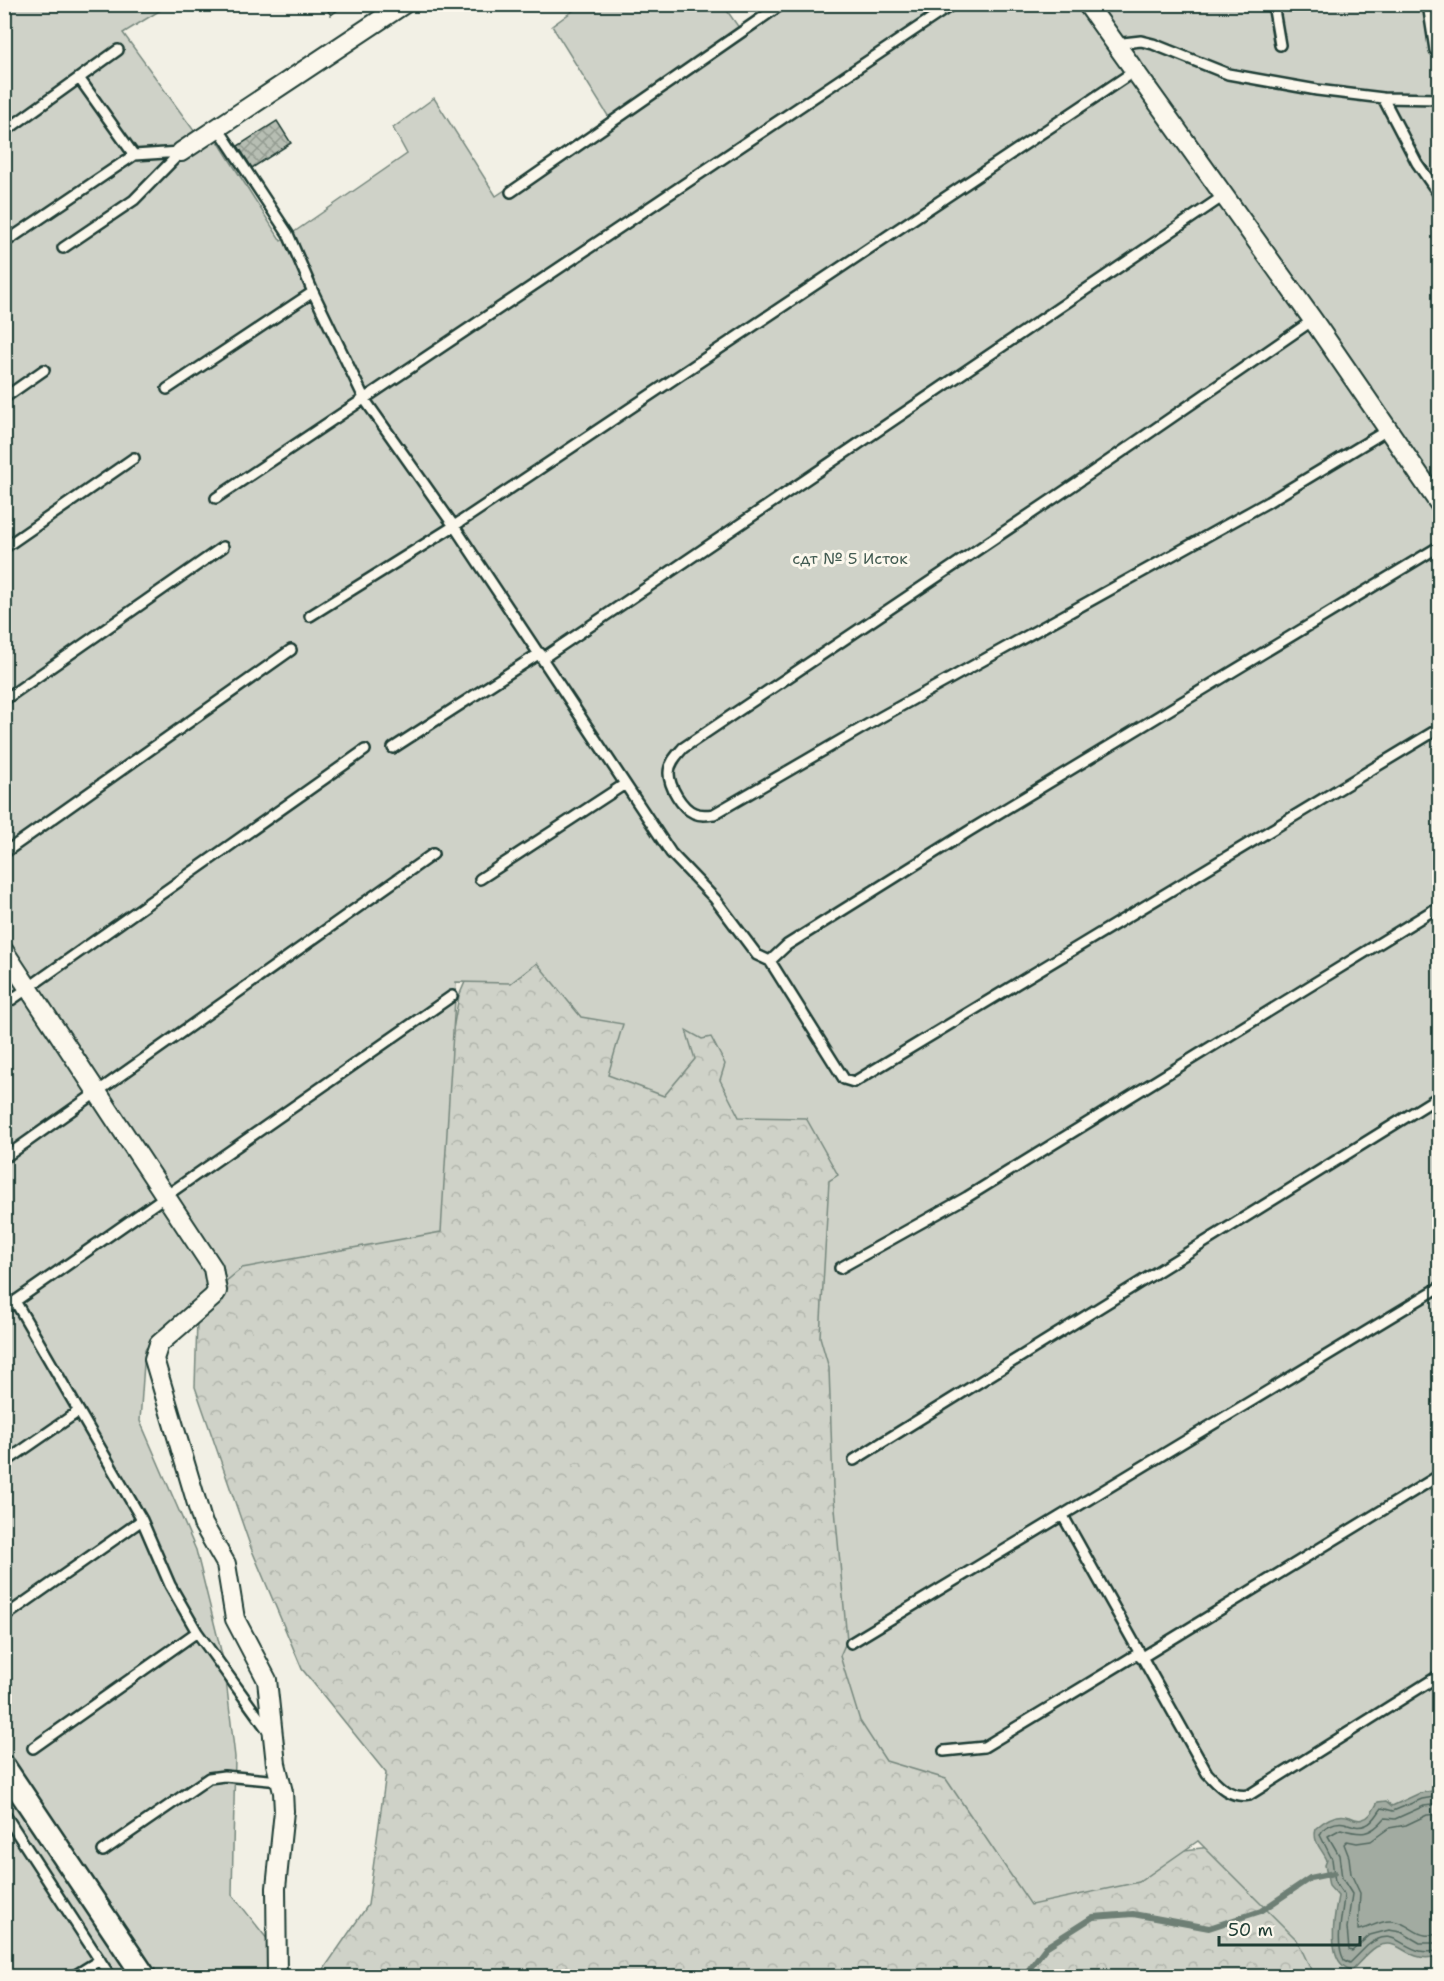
<svg xmlns="http://www.w3.org/2000/svg" width="1444" height="1981" font-family="'Shantell Sans',sans-serif">
  <defs>
    <pattern id="forest-crowns" width="20" height="18" patternUnits="userSpaceOnUse" patternTransform="scale(1.5)"><rect width="20" height="18" fill="#cfd2c8"/><path d="M2 6a3 3 0 1 1 6 0M12 15a3 3 0 1 1 6 0" fill="none" stroke="#b1b5ac"/></pattern>
    <pattern id="building-cross-hatch" width="8" height="8" patternUnits="userSpaceOnUse" patternTransform="scale(1.5)"><rect width="8" height="8" fill="#b7beb3"/><path d="M0 0l8 8M0 8l8-8" fill="none" stroke="#949c92"/></pattern>
  </defs>
  <rect width="100%" height="100%" fill="#f2f0e5"/>
  <filter id="ink" filterUnits="userSpaceOnUse"><feTurbulence type="fractalNoise" baseFrequency=".0167" numOctaves="2"/><feDisplacementMap in="SourceGraphic" scale="12" xChannelSelector="R" yChannelSelector="G"/><feConvolveMatrix kernelMatrix="1 2 1 2 8 2 1 2 1" color-interpolation-filters="sRGB"/></filter>
  <g filter="url(#ink)">
    <path fill="url(#forest-crowns)" stroke="#77887e" stroke-width="1.5" d="M 554,890 L 855,1134 L 1158,1853 L 1246,1843 L 1439,1976 L 319,1976 L 368,1905 L 386,1773 L 302,1669 L 251,1548 L 195,1387 L 200,1222 L 442,1090 L 459,996 L 498,905 Z"/>
    <path fill="#cfd2c8" stroke="#77887e" stroke-width="1.5" d="M 784,4 L 1439,5 L 1440,1786 L 1438,1787 L 1440,1791 L 1439,1976 L 1314,1976 L 1297,1940 L 1198,1841 L 1139,1882 L 1031,1905 L 946,1779 L 886,1761 L 860,1721 L 840,1656 L 847,1640 L 833,1487 L 829,1368 L 820,1337 L 829,1181 L 838,1175 L 806,1118 L 739,1117 L 720,1080 L 725,1064 L 711,1037 L 702,1039 L 686,1030 L 695,1059 L 664,1096 L 608,1075 L 623,1024 L 581,1017 L 537,963 L 511,983 L 456,982 L 441,1232 L 242,1268 L 145,1349 L 140,1421 L 196,1550 L 224,1663 L 235,1757 L 232,1894 L 268,1940 L 267,1976 L 5,1976 L 5,5 L 169,5 L 123,33 L 202,142 L 216,138 L 281,241 L 407,154 L 393,128 L 434,98 L 496,196 L 610,119 L 552,26 L 581,5 L 723,5 L 744,35 Z"/>
    <path fill="#a2aba1" stroke="#6e7f75" stroke-width="1.5" d="M 1439,1790 L 1439,1956 C 1431,1958 1424,1959 1416,1956 C 1401,1951 1393,1938 1376,1947 C 1368,1952 1359,1963 1352,1970 C 1325,1964 1334,1916 1338,1896 L 1329,1886 L 1325,1865 L 1327,1860 C 1322,1849 1312,1842 1316,1828 C 1325,1820 1337,1812 1350,1817 C 1354,1819 1358,1821 1363,1819 C 1371,1817 1374,1808 1378,1802 L 1386,1801 L 1392,1806 L 1420,1793 Z"/>
    <g fill="none" stroke-linecap="round" stroke-linejoin="round">
      <path stroke="#536960" stroke-width="1.5" d="M 1440,1796 L 1422,1799 L 1393,1811 L 1382,1808 C 1377,1814 1374,1822 1366,1825 C 1352,1831 1346,1817 1330,1825 C 1324,1828 1322,1830 1320,1835 L 1332,1859 L 1335,1882 L 1344,1895 C 1343,1915 1334,1941 1344,1960 L 1350,1963 C 1356,1957 1362,1951 1367,1946 C 1391,1926 1400,1946 1420,1951 C 1427,1953 1433,1951 1440,1951
        M 1440,1804 L 1424,1806 L 1395,1819 L 1385,1818 C 1370,1836 1361,1835 1341,1829 L 1328,1836 L 1339,1855 L 1342,1878 L 1352,1894 L 1347,1928 L 1349,1950 L 1352,1951 L 1370,1935 L 1389,1930 L 1401,1932 L 1420,1943 L 1440,1943
        M 1440,1814 L 1427,1815 L 1406,1825 L 1389,1828 L 1371,1841 L 1357,1843 L 1347,1841 L 1344,1844 L 1349,1857 L 1351,1874 L 1360,1893 L 1358,1930 C 1368,1929 1378,1921 1390,1921 C 1406,1921 1414,1934 1425,1935 C 1430,1936 1435,1934 1440,1934"/>
      <path stroke="#6e7f75" stroke-width="6" d="M 1024,1976 L 1046,1947 L 1093,1917 L 1133,1914 L 1209,1928 L 1261,1911 L 1310,1878 L 1334,1873"/>
    </g>
    <path fill="url(#building-cross-hatch)" stroke="#1f3d34" stroke-width="1.5" d="M 323,4 L 346,4 L 331,15 Z
      M 277,121 L 291,143 L 252,168 L 238,146 Z"/>
    <g fill="none" stroke-linecap="round" stroke-linejoin="round">
      <defs>
        <path id="service" d="M 1273,4 L 1280,45
          M 1428,4 L 1435,50
          M 1114,44 L 1141,41 L 1153,44 L 1228,74 L 1317,90 L 1383,98 L 1440,99
          M 79,78 L 134,155
          M 1383,98 L 1417,163 L 1440,196
          M 218,128 L 288,234 L 313,292 L 365,400 L 454,526 L 671,853 L 715,899 L 757,955 L 770,961 L 844,1079 L 854,1082 L 1440,728
          M 4,132 L 118,50
          M 511,192 L 782,4
          M 4,243 L 134,155 L 181,152
          M 63,248 L 134,200 L 181,152
          M 1313,320 L 1078,482 L 683,748 C 677,755 669,763 669,773 C 669,787 682,808 694,813 C 701,816 707,815 714,814 L 881,717 L 1268,502 L 1389,429
          M 167,389 L 313,292
          M 4,398 L 44,370
          M 216,498 L 953,4
          M 4,548 L 134,458
          M 310,616 L 454,526 L 1136,70
          M 543,658 L 1225,195
          M 4,700 L 223,547
          M 393,748 L 540,653
          M 4,853 L 291,650
          M 480,879 L 625,784
          M 770,961 L 787,945 L 969,831 L 1440,546
          M 4,1005 L 365,750
          M 4,1158 L 433,854
          M 840,1268 L 967,1197 L 1440,906
          M 15,1301 L 142,1520 L 170,1585 L 197,1632 L 33,1748
          M 4,1309 L 452,996
          M 854,1460 L 1440,1096
          M 4,1463 L 79,1411
          M 1063,1516 L 1207,1773 C 1219,1786 1230,1798 1249,1795 L 1440,1675
          M 4,1617 L 142,1520
          M 197,1632 L 269,1732
          M 851,1643 L 1440,1287
          M 1141,1658 L 1440,1475
          M 944,1751 L 984,1747 L 1139,1653
          M 4,1813 L 110,1976
          M 103,1851 L 209,1778 L 224,1776 L 280,1781
          M 74,1976 L 100,1960"/>
        <path id="minor" d="M 1087,4 L 1313,320 L 1440,505
          M 181,152 L 404,4
          M 4,951 L 213,1268 L 217,1291 L 213,1297 L 159,1344 L 154,1359 L 203,1524 L 226,1564 L 235,1619 L 267,1680 L 276,1764 L 283,1792 L 284,1811 L 276,1888 L 277,1976"/>
        <path id="tertiary" d="M 4,1767 L 144,1976"/>
      </defs>
      <use href="#service" stroke="#1f3d34" stroke-width="14"/>
      <use href="#minor" stroke="#1f3d34" stroke-width="22"/>
      <use href="#tertiary" stroke="#1f3d34" stroke-width="27"/>
      <use href="#service" stroke="#fbf7ec" stroke-width="9"/>
      <use href="#minor" stroke="#fbf7ec" stroke-width="18"/>
      <use href="#tertiary" stroke="#fbf7ec" stroke-width="22"/>
    </g>
  </g>
  <g text-anchor="middle" stroke-width="6" stroke-linejoin="round" paint-order="stroke">
    <g font-size="16" fill="#425b52" stroke="#fbf7ec">
      <text x="850" y="564">сдт № 5 Исток</text>
    </g>
  </g>
  <rect width="1444" height="1981" fill="none" stroke="#fbf7ec" stroke-width="24"/>
  <rect x="12" y="12" width="1420" height="1957" fill="none" stroke="#1f3d34" stroke-width="2" filter="url(#ink)"/>
  <path d="M1219 1936v9h141v-9" fill="none" stroke="#1f3d34" stroke-width="3"/>
  <text x="1228" y="1936" font-size="18" fill="#1f3d34" stroke="#fbf7ec" stroke-width="4.5" paint-order="stroke">50 m</text>
</svg>
